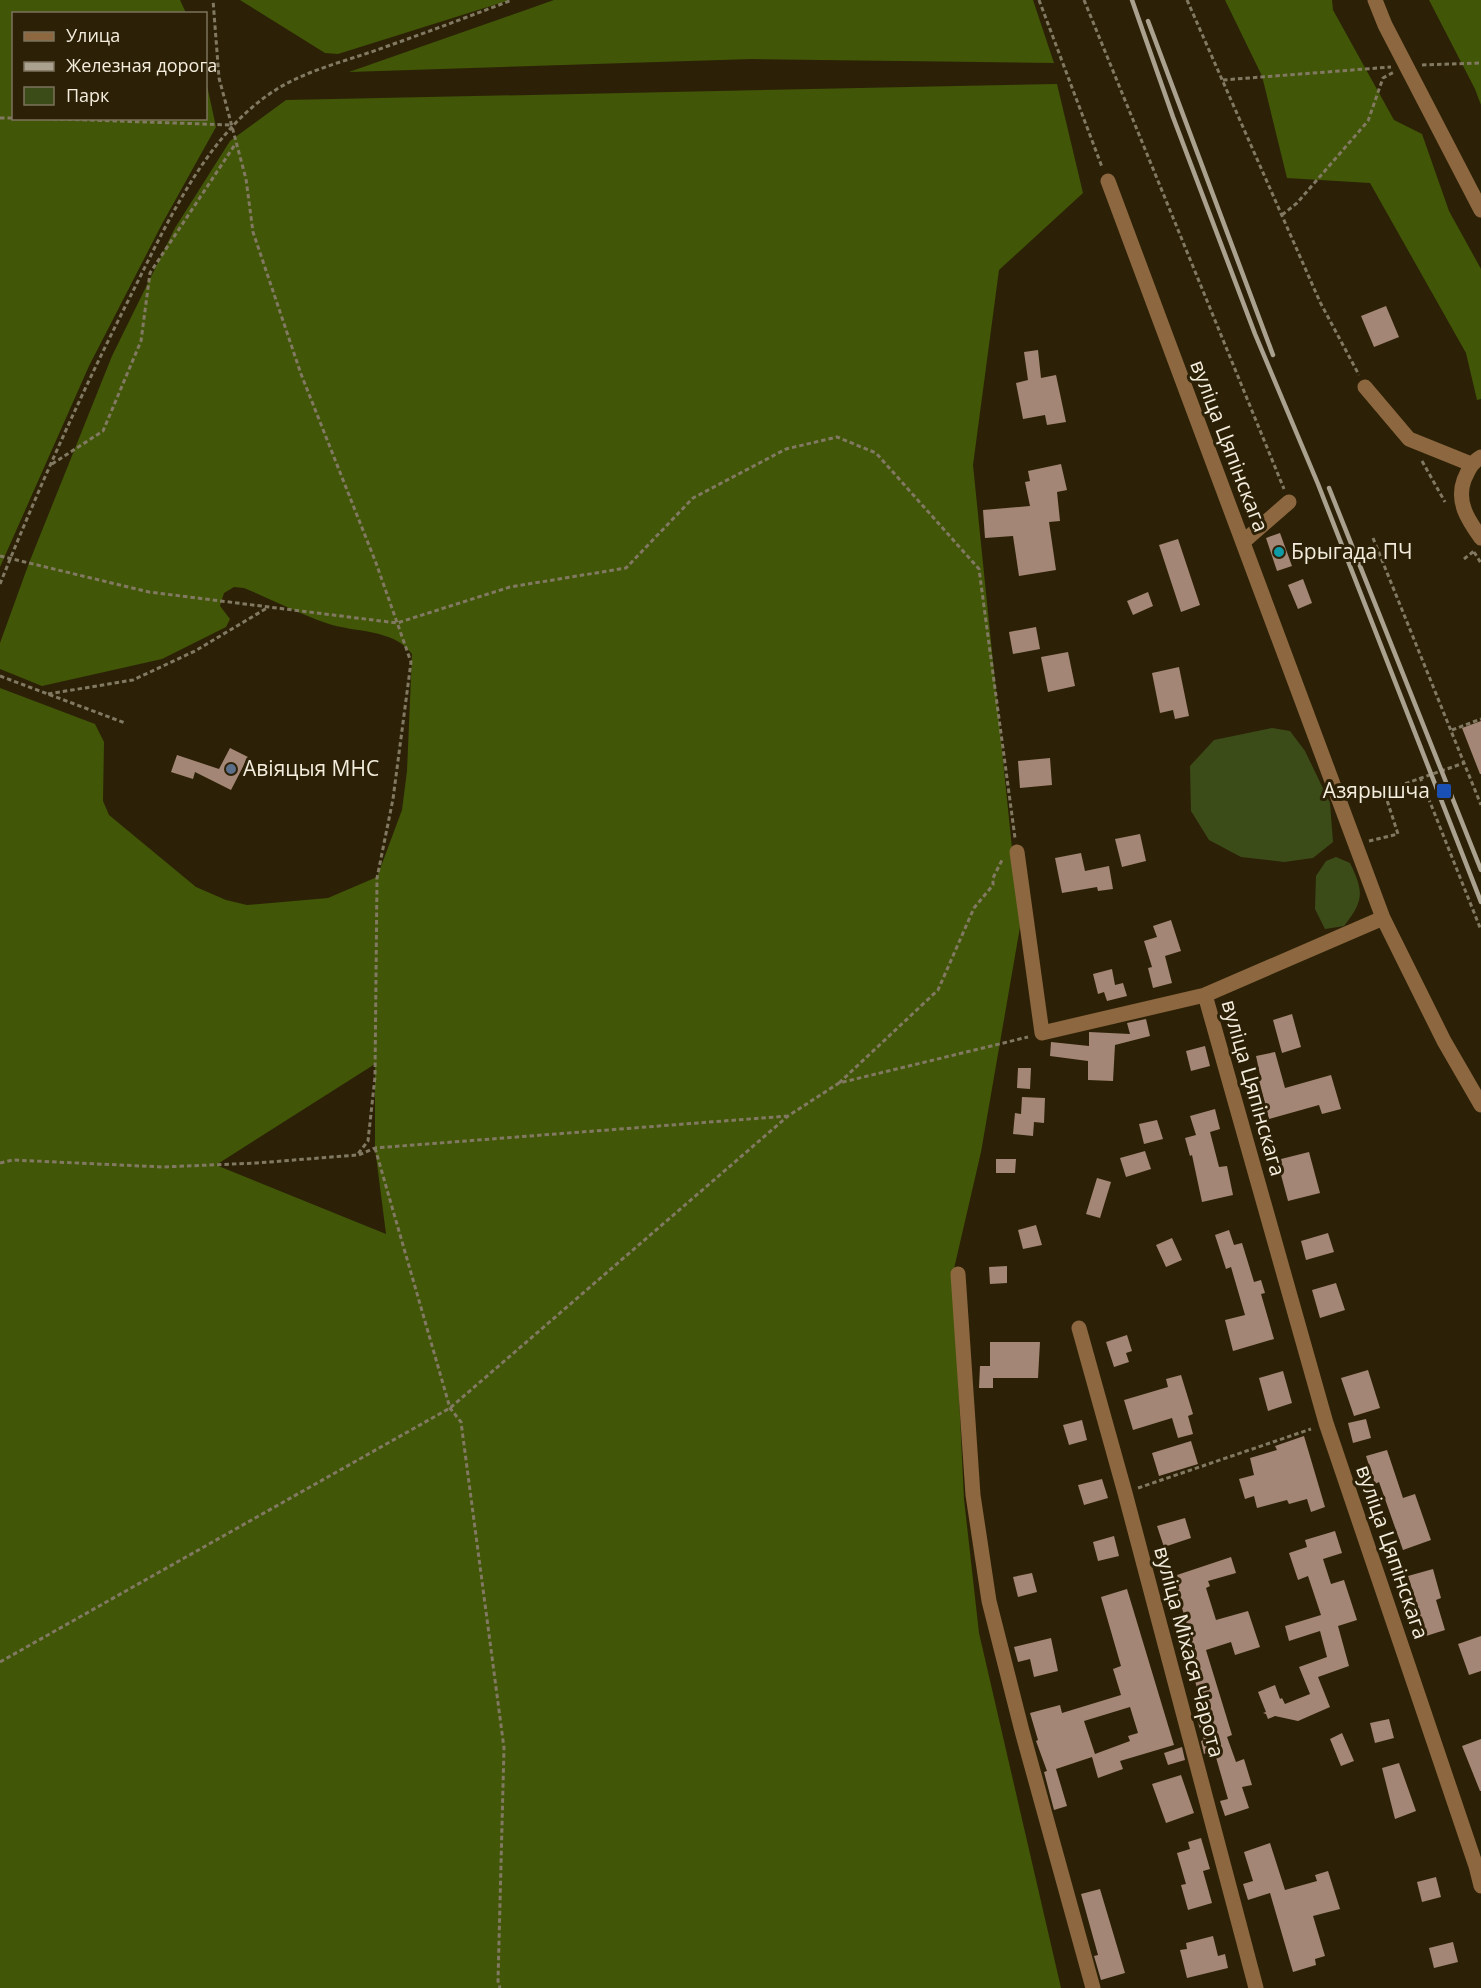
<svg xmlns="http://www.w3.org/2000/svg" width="1481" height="1988" font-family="'Open Sans',sans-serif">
  <rect width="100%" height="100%" fill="#2c2107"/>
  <path fill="#3c4c19" d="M 1272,728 L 1290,731 L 1305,751 L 1330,803 L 1333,842 L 1313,858 L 1284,862 L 1241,857 L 1209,840 L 1191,811 L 1190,766 L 1214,740 Z
    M 1336,857 L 1350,863 C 1364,892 1364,901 1344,926 L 1325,929 L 1315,909 L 1316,876 L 1326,861 Z"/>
  <path fill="#415607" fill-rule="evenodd" d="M 0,0 L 180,0 L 186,13 L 14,14 L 14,118 L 206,118 L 206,81 L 216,127 L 162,224 L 89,366 L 0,567 Z
    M 240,0 L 510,0 L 338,54 L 325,53 Z
    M 554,0 L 1033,0 L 1054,63 L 752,59 L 349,72 Z
    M 1225,0 L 1332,0 L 1333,10 L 1394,120 L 1422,134 L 1449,211 L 1481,269 L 1481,399 L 1477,400 L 1466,353 L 1370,183 L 1287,178 L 1262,76 Z
    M 1429,0 L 1481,0 L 1481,105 L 1475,89 Z
    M 1057,84 L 1083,193 L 999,270 L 973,465 L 1020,927 L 981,1152 L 953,1273 L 964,1499 L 979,1633 L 1061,1988 L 0,1988 L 0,688 L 95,724 L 104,742 L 103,801 L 109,815 L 196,887 L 226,900 L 247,905 L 328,898 L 377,877 L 402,810 L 407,771 L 412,654 C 393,628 354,633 326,623 C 298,613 271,599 244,588 L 234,587 L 224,593 L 220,606 L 230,619 L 226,627 L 162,659 L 42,686 L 0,669 L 0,643 L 29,563 L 112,356 L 175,228 L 230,141 L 286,100 ZM 375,1064 L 375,1148 L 386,1234 L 216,1165 Z"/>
  <path fill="#a38675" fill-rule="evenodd" d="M 1386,306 L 1399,337 L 1374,347 L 1361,316 Z
    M 1038,350 L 1041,378 L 1056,375 L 1066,422 L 1047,425 L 1045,415 L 1023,419 L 1016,383 L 1028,380 L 1024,352 Z
    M 1061,464 L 1067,490 L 1057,492 L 1060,521 L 1049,522 L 1056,570 L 1019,576 L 1013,536 L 985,538 L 983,510 L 1030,506 L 1025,482 L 1030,481 L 1028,471 Z
    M 1280,533 L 1292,566 L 1277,571 L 1266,538 Z
    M 1178,539 L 1200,605 L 1181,612 L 1159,545 Z
    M 1303,579 L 1312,603 L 1298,609 L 1288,585 Z
    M 1148,592 L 1153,606 L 1133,615 L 1127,601 Z
    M 1036,627 L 1040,649 L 1013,654 L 1009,632 Z
    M 1068,652 L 1075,686 L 1048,692 L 1041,657 Z
    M 1179,667 L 1189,716 L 1175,719 L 1173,710 L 1160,713 L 1152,673 Z
    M 1481,721 L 1481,774 L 1480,774 L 1462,728 Z
    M 230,748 L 248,757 L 231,790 L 195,772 L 193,779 L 171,772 L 177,755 L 219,769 Z
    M 1050,758 L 1052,785 L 1020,788 L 1018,761 Z
    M 1140,834 L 1146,861 L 1122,867 L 1115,839 Z
    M 1081,853 L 1085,871 L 1109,866 L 1113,889 L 1098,891 L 1097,887 L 1062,893 L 1055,858 Z
    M 1171,920 L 1181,951 L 1165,956 L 1172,983 L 1153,988 L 1148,968 L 1152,967 L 1144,941 L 1157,937 L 1153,926 Z
    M 1112,969 L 1115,985 L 1123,983 L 1127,996 L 1107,1001 L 1104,992 L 1098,994 L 1093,974 Z
    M 1292,1014 L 1301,1047 L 1282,1053 L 1273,1020 Z
    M 1146,1019 L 1150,1036 L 1115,1045 L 1113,1081 L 1088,1080 L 1088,1061 L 1050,1056 L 1051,1042 L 1089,1046 L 1089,1032 L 1130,1034 L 1127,1023 Z
    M 1205,1046 L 1210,1066 L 1191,1071 L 1186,1051 Z
    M 1275,1052 L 1285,1088 L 1331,1075 L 1341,1109 L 1322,1114 L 1319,1105 L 1269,1119 L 1259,1080 L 1261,1079 L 1256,1056 Z
    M 1018,1068 L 1031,1068 L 1030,1089 L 1017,1088 Z
    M 1022,1097 L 1045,1098 L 1044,1123 L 1034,1122 L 1033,1136 L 1013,1134 L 1015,1113 L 1021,1114 Z
    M 1215,1109 L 1220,1129 L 1210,1132 L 1219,1167 L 1227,1166 L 1233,1195 L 1202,1202 L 1192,1155 L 1190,1156 L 1185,1138 L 1196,1135 L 1190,1116 Z
    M 1157,1120 L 1163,1139 L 1144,1144 L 1139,1124 Z
    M 1145,1151 L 1151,1169 L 1126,1177 L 1120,1158 Z
    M 1309,1152 L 1320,1193 L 1288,1201 L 1277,1160 Z
    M 996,1159 L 1016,1159 L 1015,1173 L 996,1173 Z
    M 1097,1178 L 1111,1182 L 1100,1218 L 1086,1214 Z
    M 1036,1225 L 1042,1245 L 1023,1249 L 1018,1230 Z
    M 1229,1230 L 1234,1245 L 1242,1243 L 1254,1282 L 1261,1280 L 1265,1293 L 1261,1294 L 1274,1339 L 1233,1351 L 1225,1320 L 1245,1315 L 1231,1267 L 1226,1269 L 1215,1235 Z
    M 1328,1233 L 1334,1252 L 1306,1260 L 1301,1241 Z
    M 1172,1238 L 1182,1260 L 1166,1267 L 1156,1245 Z
    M 1007,1266 L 1007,1283 L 990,1284 L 989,1267 Z
    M 1336,1283 L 1345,1310 L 1320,1318 L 1312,1290 Z
    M 1127,1335 L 1132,1351 L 1126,1353 L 1129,1362 L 1114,1367 L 1106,1342 Z
    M 990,1342 L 1040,1342 L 1038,1378 L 993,1378 L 993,1388 L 979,1388 L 980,1366 L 990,1366 Z
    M 1368,1370 L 1380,1408 L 1354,1416 L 1341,1378 Z
    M 1283,1371 L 1292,1403 L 1268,1411 L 1259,1378 Z
    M 1181,1375 L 1193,1414 L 1188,1416 L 1193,1434 L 1178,1438 L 1172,1418 L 1133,1430 L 1124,1400 L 1168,1387 L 1166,1379 Z
    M 1366,1419 L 1371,1438 L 1353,1443 L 1348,1423 Z
    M 1082,1420 L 1087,1440 L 1069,1445 L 1063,1425 Z
    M 1304,1436 L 1325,1507 L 1311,1512 L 1307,1499 L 1289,1504 L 1287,1500 L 1257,1508 L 1254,1496 L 1245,1499 L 1239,1479 L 1254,1475 L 1250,1458 L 1277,1450 L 1275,1446 Z
    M 1191,1441 L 1198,1464 L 1159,1476 L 1152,1453 Z
    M 1387,1450 L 1403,1498 L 1415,1494 L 1431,1540 L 1403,1550 L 1379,1482 L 1375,1484 L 1366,1456 Z
    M 1102,1479 L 1108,1498 L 1084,1505 L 1078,1485 Z
    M 1185,1518 L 1191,1538 L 1164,1547 L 1157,1526 Z
    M 1335,1531 L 1342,1553 L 1323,1559 L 1331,1584 L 1344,1580 L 1357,1620 L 1338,1626 L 1349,1666 L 1318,1677 L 1330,1707 L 1298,1721 L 1275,1716 L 1268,1719 L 1266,1714 L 1263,1713 L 1266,1712 L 1258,1692 L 1275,1685 L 1280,1699 L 1282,1698 L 1285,1704 L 1310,1694 L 1299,1667 L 1327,1657 L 1320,1631 L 1289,1641 L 1285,1626 L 1321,1615 L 1308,1576 L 1298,1580 L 1289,1553 L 1307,1547 L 1305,1540 Z
    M 1114,1536 L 1119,1556 L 1098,1561 L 1093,1542 Z
    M 1231,1557 L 1236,1573 L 1208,1581 L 1210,1586 L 1206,1588 L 1216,1620 L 1248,1611 L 1260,1647 L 1235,1655 L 1231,1642 L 1206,1650 L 1232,1735 L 1227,1737 L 1236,1762 L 1244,1759 L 1252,1785 L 1242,1787 L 1249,1808 L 1225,1816 L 1220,1801 L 1228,1799 L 1215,1754 L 1209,1756 L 1208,1752 L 1204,1754 L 1201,1741 L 1204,1740 L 1197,1720 L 1206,1717 L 1194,1678 L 1200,1676 L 1186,1629 L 1188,1629 L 1180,1601 L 1177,1602 L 1173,1590 L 1175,1589 L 1173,1584 L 1180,1582 L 1177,1575 Z
    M 1433,1569 L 1441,1598 L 1436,1600 L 1445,1630 L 1423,1637 L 1417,1615 L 1420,1614 L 1408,1576 Z
    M 1032,1573 L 1037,1592 L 1018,1597 L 1013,1577 Z
    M 1127,1589 L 1174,1745 L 1120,1761 L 1123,1769 L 1098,1778 L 1092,1757 L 1056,1769 L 1067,1806 L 1054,1810 L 1044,1772 L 1047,1771 L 1036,1741 L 1038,1740 L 1030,1713 L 1060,1705 L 1062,1713 L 1121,1695 L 1113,1669 L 1121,1666 L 1101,1597 ZM 1130,1707 L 1138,1733 L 1128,1736 L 1130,1741 L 1095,1754 L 1084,1721 Z
    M 1481,1636 L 1481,1671 L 1469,1675 L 1458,1644 Z
    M 1051,1638 L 1058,1671 L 1034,1677 L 1030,1659 L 1018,1662 L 1014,1647 Z
    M 1389,1719 L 1394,1738 L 1375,1743 L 1370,1723 Z
    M 1342,1733 L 1354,1761 L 1341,1766 L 1330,1739 Z
    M 1481,1739 L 1481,1791 L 1480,1791 L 1462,1746 Z
    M 1182,1747 L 1185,1760 L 1168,1765 L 1164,1753 Z
    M 1399,1763 L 1416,1811 L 1395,1819 L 1382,1768 Z
    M 1181,1775 L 1194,1813 L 1166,1823 L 1152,1784 Z
    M 1201,1838 L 1210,1869 L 1203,1871 L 1212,1903 L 1188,1910 L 1181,1885 L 1186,1884 L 1177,1853 L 1190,1849 L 1188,1842 Z
    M 1270,1843 L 1285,1890 L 1317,1881 L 1315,1875 L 1328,1871 L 1340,1909 L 1313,1916 L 1325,1956 L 1315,1959 L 1316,1965 L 1293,1972 L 1270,1893 L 1248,1900 L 1243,1884 L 1253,1881 L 1244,1852 Z
    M 1436,1877 L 1441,1897 L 1422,1902 L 1417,1882 Z
    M 1100,1889 L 1125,1973 L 1101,1980 L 1094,1956 L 1098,1955 L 1081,1894 Z
    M 1213,1936 L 1218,1956 L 1225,1954 L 1228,1968 L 1187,1978 L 1180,1950 L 1187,1949 L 1186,1943 Z
    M 1453,1942 L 1458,1962 L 1434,1968 L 1429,1948 Z"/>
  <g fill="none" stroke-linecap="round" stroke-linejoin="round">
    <path stroke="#827963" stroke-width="3" stroke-dasharray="4.5 3" stroke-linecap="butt" d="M 1039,0 L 1102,167
      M 1084,0 L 1284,489
      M 1187,0 L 1320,302 L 1359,375
      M 1422,65 L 1481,63
      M 1223,80 L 1391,67
      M 0,118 L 14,118
      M 30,118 L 232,125
      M 1282,215 L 1297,203 L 1368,121 L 1383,78 L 1394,72
      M 1422,461 L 1445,502
      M 52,464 L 103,431 L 141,341 L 150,273 L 236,143
      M 1373,538 L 1481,805
      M 1474,552 L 1481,563
      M 0,556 L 149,592 L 397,623 L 510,587 L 626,568 L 693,498 L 786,449 L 837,437 L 876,453 L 979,569 L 1015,838
      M 1464,559 L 1474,551
      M 0,584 C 39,487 82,392 129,299 C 164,230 203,140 268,95 C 303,70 345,62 385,47 C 428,32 470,16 512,0
      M 0,676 L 125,723
      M 48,694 L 133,680 L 195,651 L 267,608
      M 1452,730 L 1481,719
      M 1420,777 L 1481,930
      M 1369,841 L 1398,834 L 1384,791 L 1464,763
      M 839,1083 L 938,990 L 974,908 L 993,885 L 993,878 L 1002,860
      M 375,1148 L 450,1408 L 461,1422 L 504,1748 L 498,1981 L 500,1988
      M 359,1155 L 375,1148 L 788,1116
      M 0,1163 L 13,1160 L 163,1167 L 257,1163 L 357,1155 L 368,1141 L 375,1077 L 377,878 L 393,799 L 411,662 L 376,563 L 301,374 L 253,232 L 246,179 L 219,78 L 213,0
      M 1138,1488 L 1311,1429
      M 0,1662 L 450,1408 L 788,1116 L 839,1083 L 1028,1037"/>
    <path stroke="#8c673f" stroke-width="15" d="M 1375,0 L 1385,25 L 1481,210
      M 1108,181 L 1383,918 L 1444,1041 L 1481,1105
      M 1365,387 L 1409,439 L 1471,464
      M 1481,457 C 1471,463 1469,469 1464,480 C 1456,502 1468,520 1481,538
      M 1243,542 L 1289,502
      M 1017,852 L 1042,1033 L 1205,995 L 1383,918
      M 1205,995 L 1326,1423 L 1476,1866 L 1481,1886
      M 958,1274 L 973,1495 L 989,1601 L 1022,1731 L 1093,1988
      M 1079,1328 L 1125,1493 L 1256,1988"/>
    <path stroke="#aaa18e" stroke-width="4.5" d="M 1132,0 L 1173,117 L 1255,334 L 1318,484 L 1481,902
      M 1148,21 L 1273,355
      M 1329,488 L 1481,870"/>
  </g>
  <circle fill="#0f9aa8" stroke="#2c2107" stroke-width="2" cx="1279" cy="552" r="6"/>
  <circle fill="#5c6f8a" stroke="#2c2107" stroke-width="2" cx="231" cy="769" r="6"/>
  <rect fill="#1a4fb4" stroke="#2c2107" stroke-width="2" x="1436" y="783" width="16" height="16" rx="3"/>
  <g text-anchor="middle" stroke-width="6" stroke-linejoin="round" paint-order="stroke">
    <g font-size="21" fill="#f4eddd" stroke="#2c2107">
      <text transform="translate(1229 446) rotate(69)" y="7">вуліца Цяпінскага</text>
      <text transform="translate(1253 1088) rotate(74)" y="7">вуліца Цяпінскага</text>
      <text transform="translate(1392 1552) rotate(71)" y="7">вуліца Цяпінскага</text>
      <text transform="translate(1189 1652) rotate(75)" y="7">вуліца Міхася Чарота</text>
    </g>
    <g font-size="21" fill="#f4eddd" stroke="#2c2107" text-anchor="start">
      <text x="1291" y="559">Брыгада ПЧ</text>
      <text x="243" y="776">Авіяцыя МНС</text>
      <text x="1430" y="798" text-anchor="end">Азярышча</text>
    </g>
  </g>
  <rect x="12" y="12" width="195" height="108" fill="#2c2107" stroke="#7c735d" stroke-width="1.5"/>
  <rect x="24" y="32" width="30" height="9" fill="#8c673f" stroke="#7c735d" stroke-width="1.5"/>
  <text x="66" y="42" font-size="18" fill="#f4eddd">Улица</text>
  <rect x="24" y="62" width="30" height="9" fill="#aaa18e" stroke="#7c735d" stroke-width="1.5"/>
  <text x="66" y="72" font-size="18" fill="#f4eddd">Железная дорога</text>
  <rect x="24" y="87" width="30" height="18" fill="#3c4c19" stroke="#7c735d" stroke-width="1.5"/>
  <text x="66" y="102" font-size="18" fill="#f4eddd">Парк</text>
</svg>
